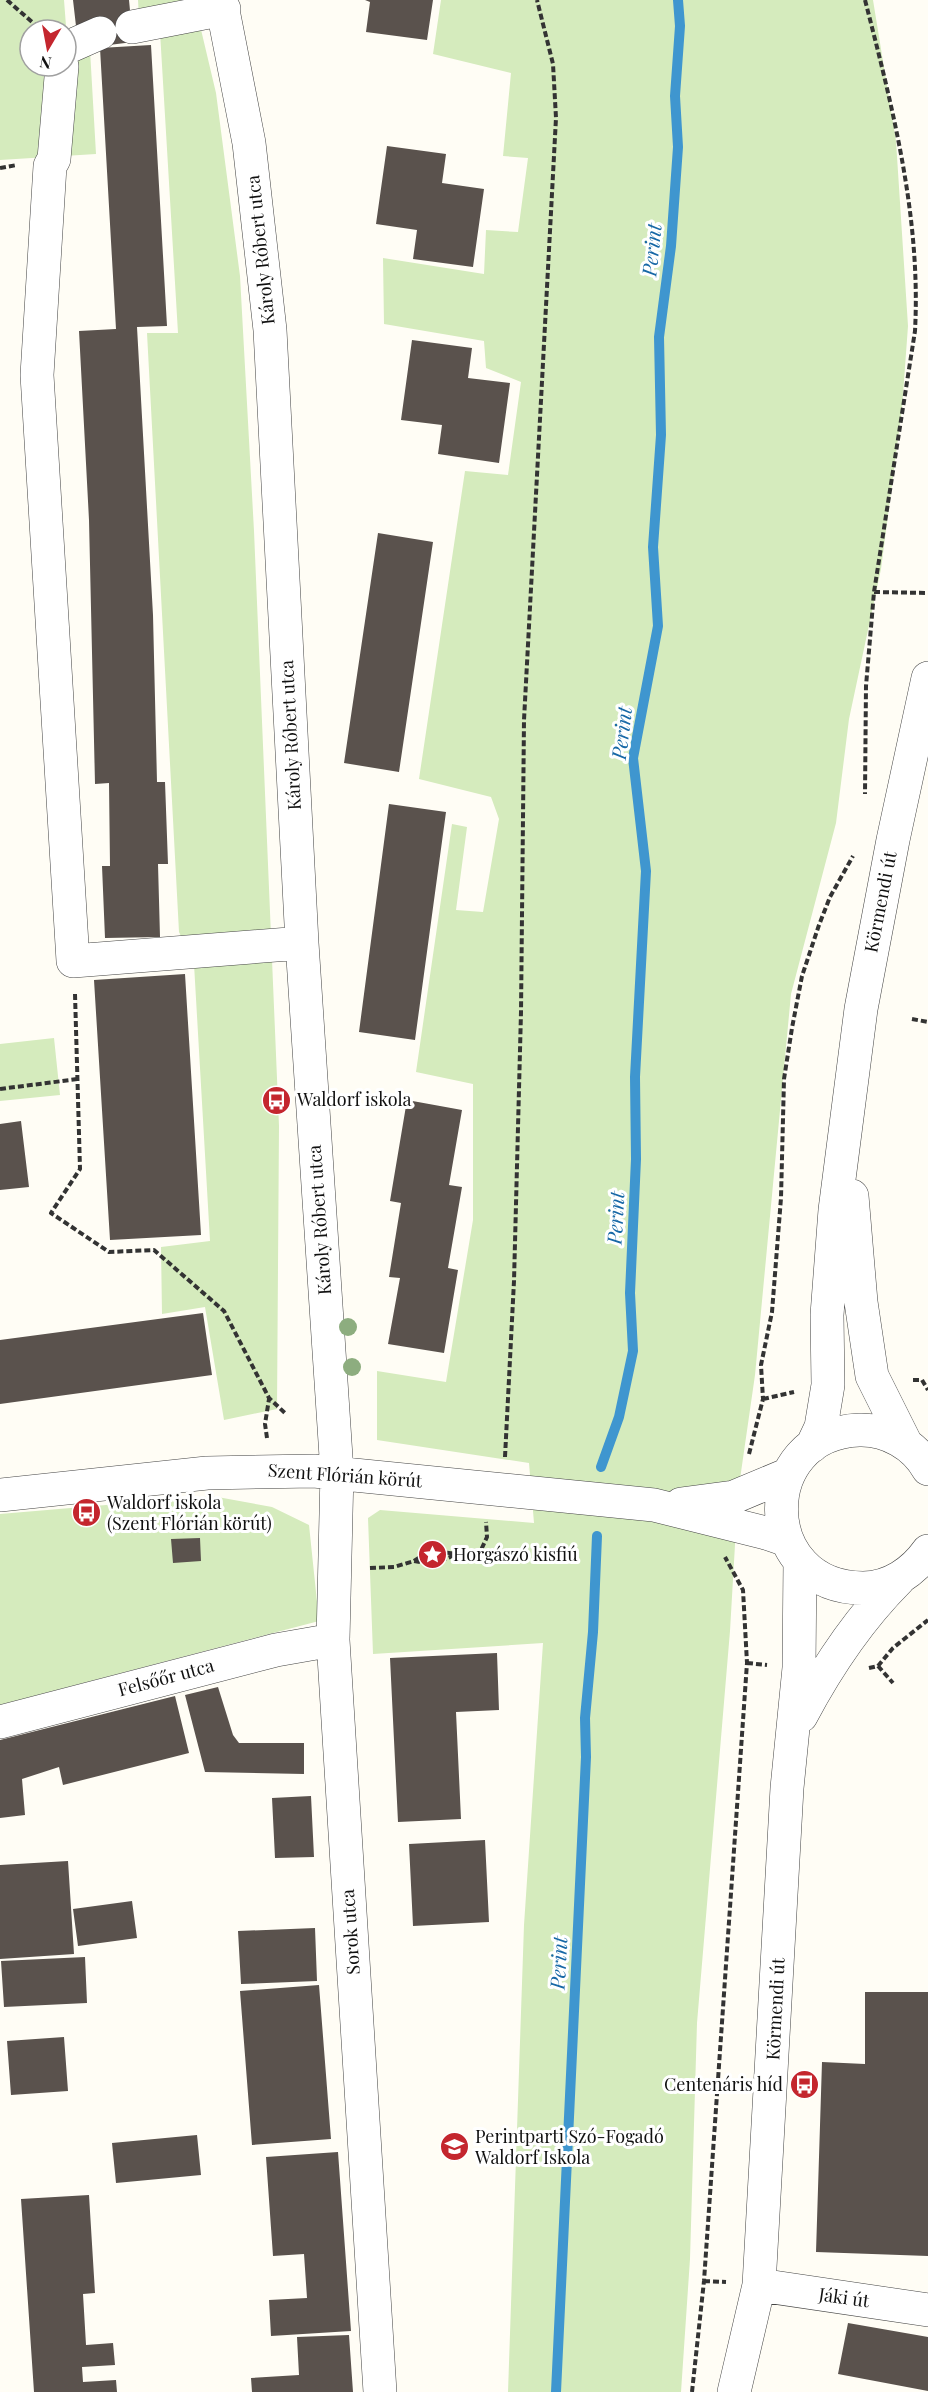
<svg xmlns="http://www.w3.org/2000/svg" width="928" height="2392" font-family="'Playfair Display',serif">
  <rect width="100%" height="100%" fill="#fffdf5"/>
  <path fill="#d5ebbd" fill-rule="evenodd" d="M 0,0 L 64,0 L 66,26 L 90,50 L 96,154 L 0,160 ZM 30,30 L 66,30 L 66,66 L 30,66 Z
    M 138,0 L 194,0 L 216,93 L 240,276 L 254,531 L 279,1126 L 277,1409 L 224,1420 L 205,1307 L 162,1314 L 161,1247 L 210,1241 L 194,964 L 179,932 L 147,333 L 178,333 L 160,32 L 140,34 Z
    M 441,0 L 873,0 L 896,141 L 908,326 L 902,408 L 881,569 L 849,719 L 836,823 L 791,994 L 755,1375 L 738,1493 L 730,1631 L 697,2023 L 690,2259 L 681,2392 L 508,2392 L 524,1925 L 543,1643 L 373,1654 L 368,1518 L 380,1510 L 534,1523 L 529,1463 L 377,1440 L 377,1371 L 446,1382 L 473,1220 L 473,1084 L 416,1072 L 452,824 L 467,827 L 456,910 L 483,912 L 499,819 L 491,797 L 419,779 L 465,471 L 508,475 L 521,382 L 486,368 L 484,341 L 384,324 L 383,258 L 484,274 L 486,230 L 518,232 L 528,158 L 503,156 L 511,73 L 433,54 Z
    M 54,1038 L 60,1095 L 0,1101 L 0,1044 Z
    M 212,1496 L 272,1507 L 309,1525 L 319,1621 L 0,1705 L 0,1514 Z"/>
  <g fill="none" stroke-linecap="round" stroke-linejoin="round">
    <path stroke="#3f96cf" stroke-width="10" d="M 601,1467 L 619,1417 L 633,1351 L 630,1293 L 636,1159 L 635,1077 L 646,871 L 633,758 L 658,626 L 653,547 L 661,435 L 659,337 L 671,246 L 678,147 L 675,96 L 680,26 L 678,0
      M 556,2392 L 586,1757 L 585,1718 L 593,1632 L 597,1536"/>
  </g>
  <path fill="#5a524d" d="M 73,0 L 129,0 L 133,42 L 101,46 L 76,26 Z
    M 365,0 L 433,0 L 427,40 L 366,32 L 370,2 Z
    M 151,45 L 167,326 L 137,327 L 153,615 L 157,782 L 165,782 L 168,864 L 158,864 L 160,937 L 105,938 L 102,866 L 110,866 L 109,783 L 95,784 L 89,520 L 79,331 L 116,329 L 100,48 Z
    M 387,146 L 446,154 L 442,183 L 484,189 L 473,267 L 413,259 L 417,230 L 376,224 Z
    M 412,340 L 472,348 L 468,378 L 510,383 L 499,463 L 438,454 L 442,425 L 401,420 Z
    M 378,533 L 433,542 L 399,772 L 344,763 Z
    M 389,804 L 446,812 L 415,1040 L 359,1032 Z
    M 185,974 L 201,1235 L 110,1240 L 94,980 Z
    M 407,1100 L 462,1110 L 449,1185 L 462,1187 L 448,1268 L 458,1270 L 444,1353 L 388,1344 L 400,1278 L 389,1277 L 401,1203 L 390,1201 Z
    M 21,1121 L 29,1187 L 0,1190 L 0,1124 Z
    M 203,1313 L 212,1375 L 0,1404 L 0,1340 Z
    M 200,1538 L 201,1561 L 173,1563 L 171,1539 Z
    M 497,1653 L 499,1710 L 456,1712 L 461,1819 L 398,1822 L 390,1658 Z
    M 218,1687 L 233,1735 L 239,1743 L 304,1743 L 304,1774 L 205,1772 L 185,1695 Z
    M 175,1696 L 189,1753 L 63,1785 L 59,1767 L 22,1779 L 25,1815 L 0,1818 L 0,1740 Z
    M 311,1796 L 314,1857 L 275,1858 L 272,1798 Z
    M 485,1840 L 489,1922 L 413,1926 L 409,1844 Z
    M 68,1861 L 74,1954 L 0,1959 L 0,1865 Z
    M 132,1901 L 137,1938 L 78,1946 L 73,1909 Z
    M 315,1928 L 317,1981 L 241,1984 L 238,1931 Z
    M 85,1957 L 87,2003 L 4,2007 L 1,1961 Z
    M 319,1985 L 331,2139 L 252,2145 L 240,1991 Z
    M 865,1992 L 928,1992 L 928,2256 L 816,2252 L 822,2062 L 865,2064 Z
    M 64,2037 L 68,2091 L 11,2095 L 7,2041 Z
    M 197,2135 L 201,2175 L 116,2183 L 112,2143 Z
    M 338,2152 L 351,2331 L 271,2336 L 269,2300 L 307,2298 L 304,2254 L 273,2256 L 266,2157 Z
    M 89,2195 L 95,2293 L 83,2294 L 86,2345 L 113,2343 L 115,2365 L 82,2367 L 83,2382 L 116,2380 L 117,2392 L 34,2392 L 21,2199 Z
    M 848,2323 L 928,2337 L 928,2391 L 838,2374 Z
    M 349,2335 L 353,2392 L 252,2392 L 251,2378 L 299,2375 L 297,2337 Z"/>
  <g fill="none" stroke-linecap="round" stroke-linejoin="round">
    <defs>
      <path id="minor" d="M 221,0 L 249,143 L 270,330 L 302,943 L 337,1472 L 333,1640 L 380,2392
        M 132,27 L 224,9
        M 66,48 L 100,33
        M 62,66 L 54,159 L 50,166 L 37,375 L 73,961 L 302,943
        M 852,1196 L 861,1302 L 872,1376 L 906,1444
        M 812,1446 L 821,1427 L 828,1385 L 827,1315 L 835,1210 L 861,1009 L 893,840 L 928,678
        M 928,1469 C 915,1445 887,1429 859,1430 C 754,1434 756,1588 863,1588 C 890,1588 913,1572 928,1551
        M 0,1495 L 207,1473 L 314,1471 L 654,1505 L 766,1533 L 787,1540
        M 681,1504 L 734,1497 L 789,1474
        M 801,1716 C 828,1665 858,1620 899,1579
        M 0,1722 L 276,1650 L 333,1640
        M 759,2285 L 928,2310
        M 734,2392 L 759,2285 L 787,1788 L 799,1668 L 800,1561"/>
    </defs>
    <use href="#minor" stroke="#444" stroke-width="34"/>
    <path stroke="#333" stroke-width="4" stroke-dasharray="6 3" stroke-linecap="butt" d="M 7,0 L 40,29
      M 865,0 C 893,109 921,218 915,331 L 874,592 L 866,686 L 865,794
      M 0,168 L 17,165
      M 874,592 L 928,593
      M 75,994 L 80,1169 L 51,1213 L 109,1252 L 154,1250 L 224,1311 L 269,1398 L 286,1414
      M 912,1019 L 928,1022
      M 0,1089 L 78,1079
      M 913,1380 L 922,1380 L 928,1390
      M 763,1399 L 794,1392
      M 267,1438 L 265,1424 L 269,1399
      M 749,1454 L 763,1399 L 761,1365 L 772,1312 L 781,1198 L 784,1079 L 792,1028 L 802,976 L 819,925 L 830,897 L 853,856
      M 505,1457 L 514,1281 L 521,1012 L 524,720 L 556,118 L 553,64 L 537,0
      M 414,1561 L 430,1551 L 459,1554 L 481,1550 L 487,1537 L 486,1522
      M 370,1568 L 394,1567 L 414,1561 L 432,1564 L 458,1554
      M 747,1663 L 767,1665
      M 878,1666 L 893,1683
      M 869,1668 L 878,1666 L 893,1648 L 928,1620
      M 704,2281 L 726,2282
      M 692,2392 L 704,2281 L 747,1663 L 743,1590 L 725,1557"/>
    <use href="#minor" stroke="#fff" stroke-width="33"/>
  </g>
  <g fill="#8dad7f">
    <circle cx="348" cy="1327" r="9"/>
    <circle cx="352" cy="1367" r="9"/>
  </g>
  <defs>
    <symbol id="bus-disc" viewBox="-11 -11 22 22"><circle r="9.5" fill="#c4262e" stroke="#fff"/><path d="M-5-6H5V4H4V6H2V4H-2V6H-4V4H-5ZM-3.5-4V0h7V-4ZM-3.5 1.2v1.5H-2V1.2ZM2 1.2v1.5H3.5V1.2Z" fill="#fff"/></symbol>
    <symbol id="sight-disc" viewBox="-11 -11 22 22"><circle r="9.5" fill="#c4262e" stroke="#fff"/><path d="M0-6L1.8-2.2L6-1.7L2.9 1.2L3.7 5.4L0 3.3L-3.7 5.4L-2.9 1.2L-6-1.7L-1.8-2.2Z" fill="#fff"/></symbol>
    <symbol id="school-disc" viewBox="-11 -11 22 22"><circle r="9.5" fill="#c4262e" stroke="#fff"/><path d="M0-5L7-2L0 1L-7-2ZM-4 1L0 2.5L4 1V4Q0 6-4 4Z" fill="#fff"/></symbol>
  </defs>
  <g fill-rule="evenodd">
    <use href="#bus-disc" x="260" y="1084" width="33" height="33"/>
    <use href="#bus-disc" x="70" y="1496" width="33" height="33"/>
    <use href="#sight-disc" x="416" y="1538" width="33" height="33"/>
    <use href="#bus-disc" x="788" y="2068" width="33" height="33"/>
    <use href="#school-disc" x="438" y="2130" width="33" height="33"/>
  </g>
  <g text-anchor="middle" stroke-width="6" stroke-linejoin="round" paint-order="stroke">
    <g font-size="18" fill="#111" stroke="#fff">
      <text transform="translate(261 250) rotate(-96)" y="6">Károly Róbert utca</text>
      <text transform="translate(291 735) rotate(-93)" y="6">Károly Róbert utca</text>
      <text transform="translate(881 902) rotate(-79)" y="6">Körmendi út</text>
      <text transform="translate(320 1220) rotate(-94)" y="6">Károly Róbert utca</text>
      <text transform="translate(345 1476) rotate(4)" y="6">Szent Flórián körút</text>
      <text transform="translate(166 1678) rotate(-15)" y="6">Felsőőr utca</text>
      <text transform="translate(351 1932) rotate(-94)" y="6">Sorok utca</text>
      <text transform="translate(776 2009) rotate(-87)" y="6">Körmendi út</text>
      <text transform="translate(844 2298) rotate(8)" y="6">Jáki út</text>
    </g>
    <g font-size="18" fill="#111" stroke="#fff" text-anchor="start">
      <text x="297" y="1106">Waldorf iskola</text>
      <text x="107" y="1509">Waldorf iskola<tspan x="107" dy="21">(Szent Flórián körút)</tspan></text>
      <text x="453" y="1561">Horgászó kisfiú</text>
      <text x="783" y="2091" text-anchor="end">Centenáris híd</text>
      <text x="475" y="2143">Perintparti Szó-Fogadó<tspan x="475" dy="21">Waldorf Iskola</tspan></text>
    </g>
    <g font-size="20" font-style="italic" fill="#1768a6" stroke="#fff">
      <text transform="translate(652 250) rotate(-84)" y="7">Perint</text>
      <text transform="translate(622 733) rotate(-83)" y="7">Perint</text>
      <text transform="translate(616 1218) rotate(-87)" y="7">Perint</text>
      <text transform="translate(559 1963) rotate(-87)" y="7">Perint</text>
    </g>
  </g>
  <g transform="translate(48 48) rotate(190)"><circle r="28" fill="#ffffff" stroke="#a0a0a0" stroke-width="1.5"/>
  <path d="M0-4.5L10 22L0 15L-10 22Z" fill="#c4262e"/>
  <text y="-9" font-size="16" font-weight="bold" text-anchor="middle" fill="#111111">N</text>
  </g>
</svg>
